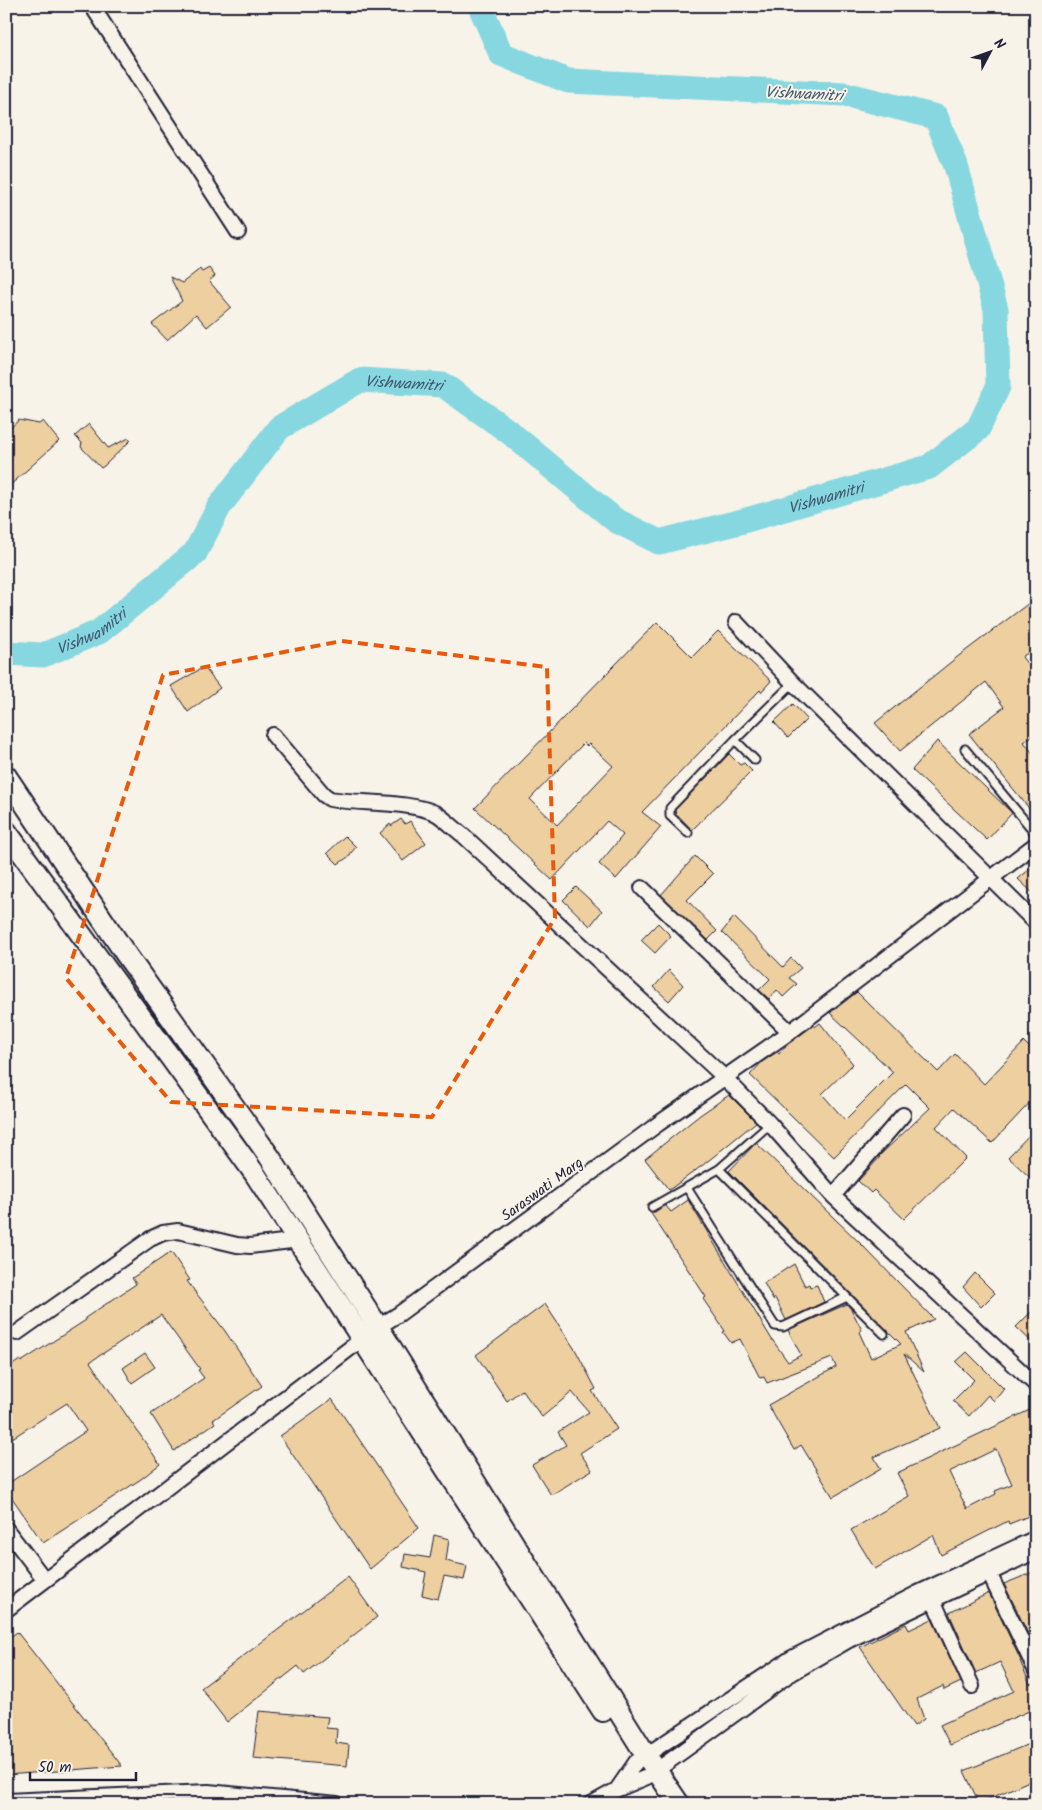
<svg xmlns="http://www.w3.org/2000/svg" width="1042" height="1810" font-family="Kalam,sans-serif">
  <rect width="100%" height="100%" fill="#f7f3e8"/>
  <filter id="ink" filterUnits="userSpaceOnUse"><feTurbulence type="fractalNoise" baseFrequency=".02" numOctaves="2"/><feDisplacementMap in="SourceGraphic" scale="10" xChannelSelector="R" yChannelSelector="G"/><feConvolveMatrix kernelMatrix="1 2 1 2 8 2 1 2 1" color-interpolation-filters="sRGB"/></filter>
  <g filter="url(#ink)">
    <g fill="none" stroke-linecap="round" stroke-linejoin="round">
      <path stroke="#86d7e0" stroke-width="25" id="s1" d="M 6,653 L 43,655 L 99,632 L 195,553 L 219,507 L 279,428 L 360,380 L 443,385 L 508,431 L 615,520 L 659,542 L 743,521 L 929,467 L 978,429 L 998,387 L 996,309 L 956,166 L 936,117 L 844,94 L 568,81 L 501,54 L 480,6"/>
    </g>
    <path fill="#eecfa0" stroke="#22223b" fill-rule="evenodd" d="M 209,268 L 215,276 L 209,281 L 231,307 L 207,327 L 196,314 L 167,340 L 152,324 L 182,301 L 170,277 L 182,283 L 200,269 L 202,272 Z
      M 19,420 L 39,424 L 43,421 L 59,441 L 6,489 L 6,432 Z
      M 89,424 L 108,448 L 129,438 L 131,440 L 104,466 L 101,468 L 81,447 L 82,443 L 75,436 Z
      M 1029,603 L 1036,612 L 1036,647 L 1022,657 L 1036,675 L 1036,733 L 1024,742 L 1036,757 L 1036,817 L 969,734 L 1004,707 L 986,682 L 900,751 L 875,723 L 956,658 Z
      M 657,622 L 692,657 L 718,631 L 771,681 L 761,692 L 760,690 L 642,812 L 661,827 L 616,879 L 599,864 L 623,835 L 607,821 L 552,880 L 475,808 ZM 584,743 L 587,746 L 589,744 L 613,766 L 557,825 L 530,799 Z
      M 204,667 L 220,688 L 188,712 L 171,686 Z
      M 793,704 L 807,719 L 788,738 L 774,722 Z
      M 937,741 L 1012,813 L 987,840 L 912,770 Z
      M 729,754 L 740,765 L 744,763 L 752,771 L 692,830 L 675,812 L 675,810 Z
      M 401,819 L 405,824 L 410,821 L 426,843 L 403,861 L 380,833 L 390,824 L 391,826 Z
      M 345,836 L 356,847 L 350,854 L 351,855 L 338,864 L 327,853 Z
      M 695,856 L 713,874 L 687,900 L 717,931 L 708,940 L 661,895 Z
      M 1036,864 L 1036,896 L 1018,879 Z
      M 576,887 L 602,911 L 590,926 L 563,900 Z
      M 734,917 L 783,967 L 791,958 L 801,968 L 789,978 L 797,984 L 783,997 L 777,990 L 769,999 L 759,990 L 770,979 L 722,932 Z
      M 658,923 L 671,936 L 655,953 L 641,940 Z
      M 669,970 L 683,985 L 669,1001 L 654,987 Z
      M 857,992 L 938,1072 L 955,1054 L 984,1084 L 1024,1042 L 1036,1054 L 1036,1096 L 992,1143 L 954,1108 L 936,1127 L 966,1158 L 904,1219 L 874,1190 L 871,1193 L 858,1181 L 880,1157 L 879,1156 L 930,1108 L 906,1084 L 834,1157 L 750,1075 L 763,1061 L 777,1052 L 779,1054 L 789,1043 L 814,1025 L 815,1027 L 820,1023 L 853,1064 L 822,1094 L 845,1120 L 893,1072 L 830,1013 Z
      M 729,1095 L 756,1122 L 703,1165 L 669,1190 L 645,1159 L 700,1115 Z
      M 1036,1128 L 1036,1183 L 1008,1157 Z
      M 756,1143 L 861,1244 L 934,1319 L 906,1332 L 924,1372 L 904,1354 L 940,1428 L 874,1457 L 881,1469 L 833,1497 L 801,1445 L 794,1450 L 768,1405 L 836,1367 L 832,1358 L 767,1383 L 764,1377 L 760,1378 L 740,1339 L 731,1343 L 723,1332 L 725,1331 L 703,1299 L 706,1297 L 650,1212 L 655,1212 L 665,1205 L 671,1212 L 688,1200 L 771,1338 L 788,1362 L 801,1355 L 788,1330 L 847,1304 L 851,1309 L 862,1330 L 859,1332 L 871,1358 L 901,1344 L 729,1171 Z
      M 171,1252 L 190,1280 L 187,1281 L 225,1331 L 262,1386 L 213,1420 L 215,1423 L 174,1451 L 151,1414 L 204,1378 L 198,1370 L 200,1369 L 161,1315 L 90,1362 L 160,1464 L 141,1479 L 43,1543 L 6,1489 L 6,1485 L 86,1431 L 67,1403 L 6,1442 L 6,1369 L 20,1360 L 21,1362 L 86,1320 L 85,1318 L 136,1284 L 132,1278 Z
      M 794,1264 L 805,1286 L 809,1284 L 810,1287 L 817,1285 L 824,1302 L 786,1320 L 775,1298 L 773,1300 L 764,1283 Z
      M 975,1273 L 995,1293 L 981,1307 L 963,1287 Z
      M 545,1304 L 576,1351 L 596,1389 L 592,1391 L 617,1429 L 580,1453 L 592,1470 L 551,1495 L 532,1465 L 566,1445 L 558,1432 L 589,1412 L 572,1392 L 542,1417 L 522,1390 L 507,1401 L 476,1355 Z
      M 1036,1307 L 1036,1346 L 1016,1327 Z
      M 967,1352 L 1004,1389 L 994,1401 L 988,1395 L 969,1416 L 953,1401 L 974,1380 L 956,1362 Z
      M 145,1353 L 155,1367 L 132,1383 L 123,1368 Z
      M 332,1399 L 419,1528 L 370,1569 L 280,1436 Z
      M 1036,1407 L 1036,1513 L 1009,1524 L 1008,1521 L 941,1555 L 933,1535 L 875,1569 L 851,1530 L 909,1496 L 897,1473 ZM 996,1449 L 1012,1484 L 995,1491 L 996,1494 L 967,1509 L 949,1472 Z
      M 434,1535 L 449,1539 L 446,1561 L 467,1566 L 464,1580 L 444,1576 L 438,1599 L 422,1595 L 426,1572 L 403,1567 L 405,1554 L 430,1558 Z
      M 1036,1571 L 1036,1650 L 1004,1584 Z
      M 348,1577 L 377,1617 L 304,1674 L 298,1666 L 227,1722 L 201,1688 Z
      M 989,1593 L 1021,1661 L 1020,1661 L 1030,1684 L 1036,1681 L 1036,1708 L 950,1745 L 940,1725 L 1014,1691 L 1000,1662 L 976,1673 L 949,1613 Z
      M 932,1619 L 961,1682 L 944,1690 L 943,1686 L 917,1699 L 924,1719 L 914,1726 L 860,1647 L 906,1624 L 909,1630 Z
      M 17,1632 L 122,1766 L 6,1775 L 6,1640 Z
      M 259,1711 L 328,1717 L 326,1728 L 337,1729 L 336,1743 L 349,1745 L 347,1766 L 253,1758 Z
      M 1036,1741 L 1036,1778 L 979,1803 L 964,1771 Z"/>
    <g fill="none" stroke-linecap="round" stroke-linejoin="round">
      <defs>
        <path id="lane" d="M 735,740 L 755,760
          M 965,749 L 1036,834
          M 688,833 L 670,816 L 670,808 L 735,740 L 793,683
          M 719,1169 L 884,1334
          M 687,1188 L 775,1326 L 783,1327 L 847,1297
          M 652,1207 L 719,1169 L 770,1124"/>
        <path id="street" d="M 92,6 L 238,232
          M 736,622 L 793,683 L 1036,923
          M 273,735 L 324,795 L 330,799 C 359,804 413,801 437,814 C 446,820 455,829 464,836 L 724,1077 L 770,1124 L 833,1196 L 1036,1385
          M 642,888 L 790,1032
          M 833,1196 L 903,1115
          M 17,1333 L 150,1239 L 163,1233 L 178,1231 L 237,1245 L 250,1246 L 299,1240
          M 6,1529 L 45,1580
          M 989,1573 L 1036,1671
          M 933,1600 L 972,1686
          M 6,1610 L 378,1327 L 399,1314 L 658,1124 L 790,1032 L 1036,844
          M 618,1788 L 636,1762 L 790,1659 L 918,1593 L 1036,1538
          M 6,1801 L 208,1792 L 337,1804
          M 591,1804 L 618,1789 L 647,1777 L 657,1770 L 787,1676 L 849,1640 L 1036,1551"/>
        <path id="secondary" d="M 6,776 L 125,953 L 269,1156 L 378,1327 L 646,1755 L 679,1804
          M 6,831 L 255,1174 L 603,1711"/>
      </defs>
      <use href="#lane" stroke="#22223b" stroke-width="11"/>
      <use href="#street" stroke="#22223b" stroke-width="18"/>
      <use href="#secondary" stroke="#22223b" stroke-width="24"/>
      <use href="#lane" stroke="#f7f3e8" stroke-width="7"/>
      <use href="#street" stroke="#f7f3e8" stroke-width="14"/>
      <use href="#secondary" stroke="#f7f3e8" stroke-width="20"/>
    </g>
  </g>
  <path fill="none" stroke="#e8590c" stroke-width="4" stroke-dasharray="10 6" stroke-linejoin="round" d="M 342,641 L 547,667 L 555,918 L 432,1117 L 171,1102 L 66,978 L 163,675 Z"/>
  <g text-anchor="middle" stroke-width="4" stroke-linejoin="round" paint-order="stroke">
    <g font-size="15" fill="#22223b" stroke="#f7f3e8">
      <text transform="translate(542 1189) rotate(-36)" y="5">Saraswati Marg</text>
    </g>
    <g font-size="16" font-style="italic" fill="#40586d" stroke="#f7f3e8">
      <text transform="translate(804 93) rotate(3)" y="6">Vishwamitri</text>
      <text dy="6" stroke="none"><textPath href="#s1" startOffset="511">Vishwamitri</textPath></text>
      <text dy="6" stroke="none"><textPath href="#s1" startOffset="991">Vishwamitri</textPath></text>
      <text dy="6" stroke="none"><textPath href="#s1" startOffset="91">Vishwamitri</textPath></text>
    </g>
  </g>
  <rect width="1042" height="1810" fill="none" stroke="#f7f3e8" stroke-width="25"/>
  <rect x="12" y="12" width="1017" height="1785" fill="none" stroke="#22223b" stroke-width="2" filter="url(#ink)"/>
  <g transform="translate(990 52) rotate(49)" stroke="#f7f3e8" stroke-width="4" paint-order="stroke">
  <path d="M0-4L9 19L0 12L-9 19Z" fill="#22223b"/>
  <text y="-8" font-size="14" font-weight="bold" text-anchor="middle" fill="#22223b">N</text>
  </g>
  <path d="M30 1772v8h106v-8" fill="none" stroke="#22223b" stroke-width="2.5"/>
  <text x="38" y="1772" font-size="15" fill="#22223b" stroke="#f7f3e8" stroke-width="4" paint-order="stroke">50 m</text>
</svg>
